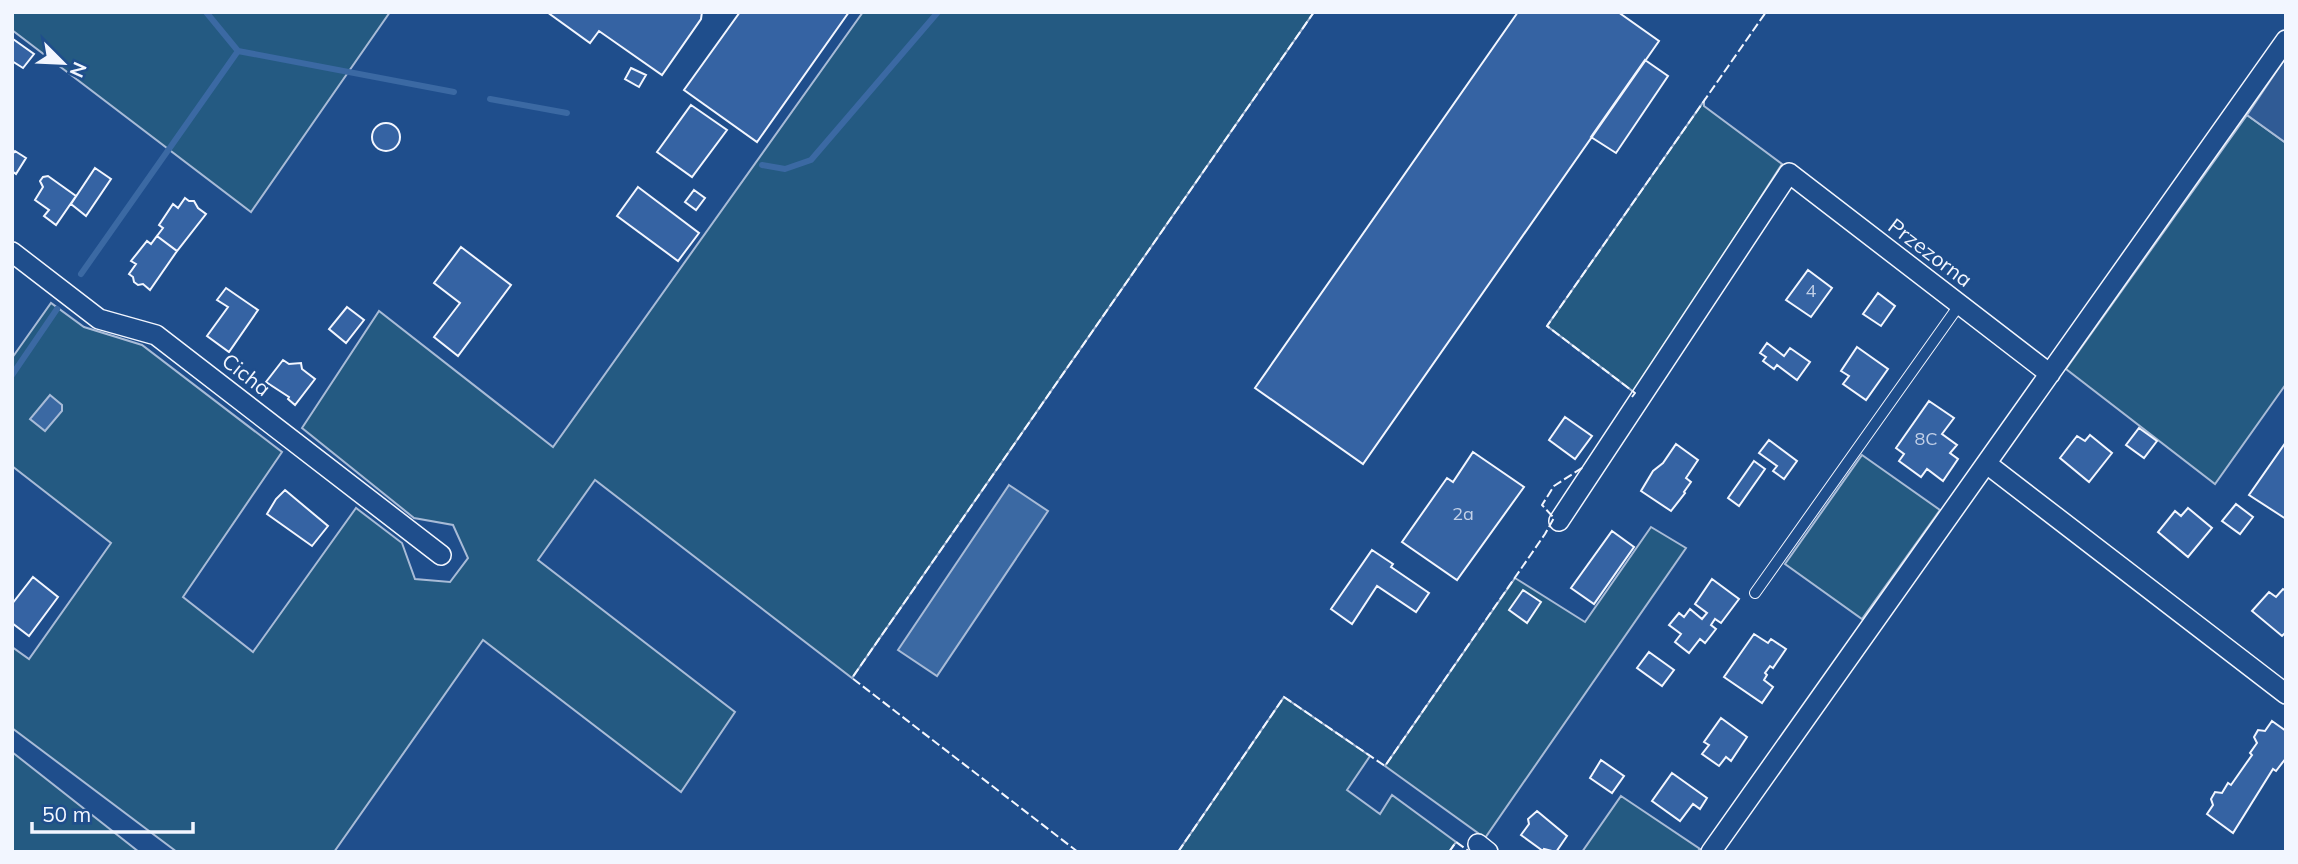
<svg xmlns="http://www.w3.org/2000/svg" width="2298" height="864" font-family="Mulish,sans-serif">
  <rect width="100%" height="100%" fill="#1f4e8c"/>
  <path fill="#245a82" stroke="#a8bbd7" stroke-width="2" d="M 12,12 L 390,12 L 251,212 L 12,30 Z
    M 863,12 L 1314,12 L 852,678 L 595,480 L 538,560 L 735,712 L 681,792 L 483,640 L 334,852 L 177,852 L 12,728 L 12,647 L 29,659 L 111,543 L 12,466 L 12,358 L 51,303 L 84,327 L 142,345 L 282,452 L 183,597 L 253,652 L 356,508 L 402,543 L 415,579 L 450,582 L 468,558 L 453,525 L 414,518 L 302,428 L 379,311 L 553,447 Z
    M 1704,101 L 1704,106 L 1782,164 L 1635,393 L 1547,326 Z
    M 2247,115 L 2286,143 L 2286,384 L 2215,484 L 2066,369 Z
    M 1862,455 L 1940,510 L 1862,619 L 1785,564 Z
    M 1651,527 L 1686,548 L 1485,838 L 1385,766 L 1515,578 L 1585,622 Z
    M 1284,697 L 1370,756 L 1347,790 L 1380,814 L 1392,795 L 1456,842 L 1449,852 L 1178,852 Z
    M 12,752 L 139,852 L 12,852 Z
    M 1621,796 L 1700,849 L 1697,852 L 1582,852 Z"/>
  <path fill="#305b95" stroke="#a8bbd7" stroke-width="2" d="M 2286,57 L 2286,143 L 2247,115 Z"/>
  <path fill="#3b69a3" stroke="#a8bbd7" stroke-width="2" d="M 50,395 L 62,405 L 62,411 L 45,431 L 30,419 Z
    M 1009,485 L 1048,511 L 937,676 L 898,650 Z"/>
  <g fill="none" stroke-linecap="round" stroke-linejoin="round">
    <path stroke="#3b69a3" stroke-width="6" d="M 206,12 L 238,51 L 454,92
      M 490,99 L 567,113
      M 762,165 L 785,169 L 811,160 L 938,12
      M 81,274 L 238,51
      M 12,375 L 57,309"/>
  </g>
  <path fill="#3563a3" stroke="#f2f6ff" stroke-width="2" d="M 547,12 L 702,12 L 701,19 L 662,75 L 599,31 L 590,43 Z
    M 740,12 L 849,12 L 757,142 L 684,90 Z
    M 1518,12 L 1618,12 L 1659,41 L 1363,464 L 1255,388 Z
    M 13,39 L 34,54 L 23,68 L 12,61 Z
    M 1645,60 L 1668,76 L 1616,153 L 1591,137 Z
    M 631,68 L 646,75 L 639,87 L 625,79 Z
    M 691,105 L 727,130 L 692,177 L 657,152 Z
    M372 137a14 14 0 1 1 28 0a14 14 0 1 1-28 0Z
    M 15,151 L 26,158 L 16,174 L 12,171 L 12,155 Z
    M 95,168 L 111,179 L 86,216 L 71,204 Z
    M 48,176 L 76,196 L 56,225 L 44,216 L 49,210 L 35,200 L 43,187 L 40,181 L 43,177 Z
    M 638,187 L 699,233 L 678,261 L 617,216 Z
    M 694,190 L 705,198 L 696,210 L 685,202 Z
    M 185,198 L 189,201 L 194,201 L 198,208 L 206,214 L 177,251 L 157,236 L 163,228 L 159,225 L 173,204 L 178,208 Z
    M 157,236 L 177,251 L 150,290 L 143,284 L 138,285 L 134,282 L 133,277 L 129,274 L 136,264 L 131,261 L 147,241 L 151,244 Z
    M 461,247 L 511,285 L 458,356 L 434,337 L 460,303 L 434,283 Z
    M 1808,270 L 1832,288 L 1811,317 L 1786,300 Z
    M 226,288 L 258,310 L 229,352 L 207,336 L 228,307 L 217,300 Z
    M 1878,293 L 1895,306 L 1881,326 L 1863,314 Z
    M 347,307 L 364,320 L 346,343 L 329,329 Z
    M 1767,343 L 1784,356 L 1790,348 L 1810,362 L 1797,380 L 1777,365 L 1774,369 L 1763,361 L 1766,357 L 1760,353 Z
    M 1857,347 L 1888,369 L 1866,400 L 1843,384 L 1849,376 L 1841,371 Z
    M 283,360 L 289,364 L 301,363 L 302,369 L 315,379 L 295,405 L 288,399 L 289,397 L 266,382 Z
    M 1929,401 L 1954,418 L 1942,434 L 1957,445 L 1950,453 L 1958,459 L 1943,481 L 1927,469 L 1921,477 L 1899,461 L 1904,454 L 1896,448 Z
    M 1565,417 L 1592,436 L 1575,459 L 1549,440 Z
    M 2139,428 L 2157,441 L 2144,458 L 2126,445 Z
    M 2090,435 L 2112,453 L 2089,482 L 2060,458 L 2077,436 L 2085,441 Z
    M 1769,440 L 1797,461 L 1784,479 L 1773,471 L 1777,466 L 1759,453 Z
    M 2286,442 L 2286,519 L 2249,495 Z
    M 1676,444 L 1698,460 L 1686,478 L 1691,482 L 1684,492 L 1685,493 L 1671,511 L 1641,491 L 1653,471 L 1663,463 Z
    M 1473,452 L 1524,487 L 1457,580 L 1402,542 L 1447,478 L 1453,482 Z
    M 1754,461 L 1765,469 L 1739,506 L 1728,498 Z
    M 285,490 L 328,526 L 312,546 L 267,514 L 276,499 Z
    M 2236,504 L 2253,517 L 2240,534 L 2222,521 Z
    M 2188,508 L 2212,528 L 2188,557 L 2158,532 L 2175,511 L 2181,516 Z
    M 1612,531 L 1634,547 L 1594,604 L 1571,588 Z
    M 1372,550 L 1393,564 L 1391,567 L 1429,593 L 1416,612 L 1377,586 L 1352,624 L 1331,609 Z
    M 33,577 L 58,597 L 29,636 L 12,623 L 12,604 Z
    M 1712,579 L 1739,599 L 1721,623 L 1715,619 L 1711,625 L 1716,629 L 1705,643 L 1700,639 L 1689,653 L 1675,642 L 1681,634 L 1669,625 L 1679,613 L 1684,617 L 1690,609 L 1702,619 L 1707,613 L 1695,604 Z
    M 2283,589 L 2286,591 L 2286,632 L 2282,636 L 2252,611 L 2269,592 L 2276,597 Z
    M 1523,590 L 1541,602 L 1527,623 L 1509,610 Z
    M 1754,634 L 1768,643 L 1771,639 L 1786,649 L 1773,668 L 1770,666 L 1765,673 L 1767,675 L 1764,680 L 1773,687 L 1762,703 L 1724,677 Z
    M 1649,652 L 1674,670 L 1662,686 L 1637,668 Z
    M 1721,718 L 1747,737 L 1731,761 L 1726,757 L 1719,766 L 1702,754 L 1709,745 L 1704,742 Z
    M 2272,721 L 2286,731 L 2286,758 L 2276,771 L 2273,769 L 2233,833 L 2207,814 L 2213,805 L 2211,799 L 2215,792 L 2222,793 L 2228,783 L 2231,785 L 2252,755 L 2250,753 L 2257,743 L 2254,737 L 2258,730 L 2265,731 Z
    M 1601,760 L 1624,776 L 1612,793 L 1590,778 Z
    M 1672,773 L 1707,798 L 1700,809 L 1693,804 L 1680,821 L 1652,801 Z
    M 1537,811 L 1567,836 L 1556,852 L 1544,849 L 1543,851 L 1521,835 L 1529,824 L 1528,819 Z"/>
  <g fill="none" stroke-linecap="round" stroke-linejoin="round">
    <defs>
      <path id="lane" d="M 1755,593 L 1960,304"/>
      <path id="street" d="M 12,252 L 99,319 L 156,335 L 441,555
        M 1987,464 L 2286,694
        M 1559,521 L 1789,173 L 2050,374
        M 1478,844 L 1488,852
        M 1711,852 L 2286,40"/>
    </defs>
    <use href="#lane" stroke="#f2f6ff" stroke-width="12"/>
    <use href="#street" stroke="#f2f6ff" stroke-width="22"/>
    <use href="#lane" stroke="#1f4e8c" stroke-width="10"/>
    <use href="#street" stroke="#1f4e8c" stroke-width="19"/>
    <path stroke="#f2f6ff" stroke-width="2" stroke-dasharray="9 3.5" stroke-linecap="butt" d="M 1632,397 L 1635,393 L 1547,326 L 1766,12
      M 1078,852 L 852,678 L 1314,12
      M 1178,852 L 1284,697 L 1385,766 L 1545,534 L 1554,518 L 1542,505 L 1554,486 L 1585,466
      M 1449,852 L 1456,842 L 1470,852"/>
  </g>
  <g text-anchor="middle" stroke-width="5" stroke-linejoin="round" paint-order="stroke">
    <g font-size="18" fill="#c3d1e8">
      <text x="1811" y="297">4</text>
      <text x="1926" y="445">8C</text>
      <text x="1463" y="520">2a</text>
    </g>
    <g font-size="21" fill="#f2f6ff" stroke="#1f4e8c">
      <text transform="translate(1930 253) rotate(37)" y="7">Przezorna</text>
      <text transform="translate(246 375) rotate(38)" y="7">Cicha</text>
    </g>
  </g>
  <rect width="2298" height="864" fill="none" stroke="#f2f6ff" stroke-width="28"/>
  <g transform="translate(63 63) rotate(114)" stroke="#1f4e8c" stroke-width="5" paint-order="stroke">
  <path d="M0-5L12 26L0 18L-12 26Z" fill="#f2f6ff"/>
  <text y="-10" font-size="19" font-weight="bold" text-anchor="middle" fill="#f2f6ff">N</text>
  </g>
  <path d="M32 822v10h161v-10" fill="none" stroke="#f2f6ff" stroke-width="3.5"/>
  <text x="42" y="822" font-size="21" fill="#f2f6ff" stroke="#1f4e8c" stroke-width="5" paint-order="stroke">50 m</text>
</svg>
